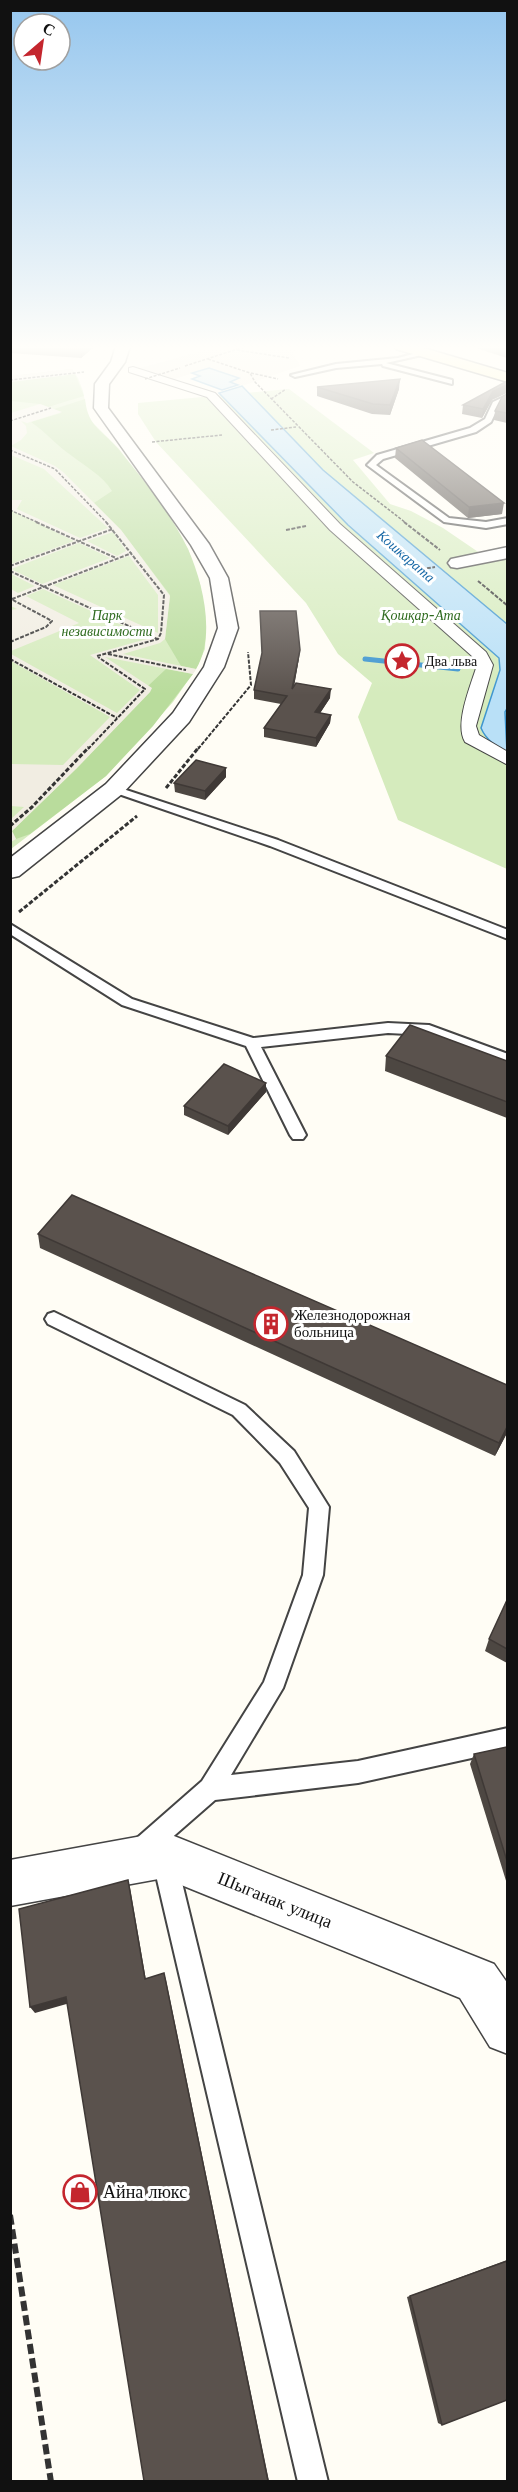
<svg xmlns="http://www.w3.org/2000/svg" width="518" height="2492" font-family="'Libre Baskerville',serif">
  <rect width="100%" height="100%" fill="#fffdf5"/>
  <path fill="#d5ebbd" d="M 72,369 L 78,378 L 83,391 L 88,418 L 119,449 L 169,518 L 188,549 L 200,584 L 206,627 L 205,649 L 196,669 L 173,702 L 106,776 L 11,849 L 11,376 Z
    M 289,389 L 374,453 L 353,460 L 390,504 L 411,511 L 443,528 L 490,560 L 507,556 L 507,869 L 398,820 L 358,717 L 372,683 L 338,654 L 306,603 L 156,442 L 138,414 L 138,403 Z"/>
  <path fill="#b9dc9c" d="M 75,374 L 84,396 L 48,407 L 40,404 L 11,401 L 10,382 Z
    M 85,399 C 88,428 103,430 120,451 C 144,480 171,514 188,549 C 203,583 216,636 196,669 L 181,666 L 165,639 L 170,595 L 121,530 L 94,503 L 112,491 C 102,475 86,467 72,456 C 57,446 47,433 31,422 L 61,413 L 54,409 Z
    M 166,669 L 193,674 L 153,726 L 106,776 L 30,834 L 16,839 L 12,831 L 77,768 L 150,692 L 151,688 L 148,686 Z"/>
  <path fill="#f1ede2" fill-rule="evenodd" d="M 220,346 L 314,346 L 292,351 L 300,366 L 242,386 L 229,382 L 238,379 L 209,368 L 168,381 L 133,370 Z
    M 72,369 L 75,374 L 11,382 L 11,376 Z
    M 40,404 L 62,412 L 27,423 L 21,421 L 26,426 L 27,433 L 21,440 L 11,446 L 55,466 L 63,472 L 121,530 L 170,596 L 165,639 L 160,643 L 123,654 L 196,669 L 193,674 L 105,657 L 152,688 L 150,692 L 77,768 L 12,831 L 16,839 L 11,842 L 11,819 L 24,807 L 11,806 L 11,764 L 63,765 L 110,717 L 11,661 L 11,654 L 117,713 L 140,690 L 90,655 L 150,638 L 43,589 L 26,596 L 79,623 L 11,651 L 11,610 L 17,609 L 11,606 L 11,589 L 18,593 L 35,586 L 11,574 L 11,564 L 74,541 L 11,510 L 11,500 L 22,500 L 17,509 L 80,538 L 108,528 L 44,469 L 11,455 L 11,413 ZM 113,532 L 126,551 L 117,556 L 87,541 ZM 79,543 L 110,558 L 42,584 L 11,569 ZM 129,556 L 158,595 L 158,633 L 53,585 Z"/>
  <path fill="#b9e0f7" stroke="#3f96cf" stroke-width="1.5" d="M 209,368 L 239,378 L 230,382 L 238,385 L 222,390 L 192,379 L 200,376 L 192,373 Z
    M 242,386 L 323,470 L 507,624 L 508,707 L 505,712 L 507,752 C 496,746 486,740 481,728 L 500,670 L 499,658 L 348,525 L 219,393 Z"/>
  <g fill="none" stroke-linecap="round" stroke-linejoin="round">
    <path stroke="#3f96cf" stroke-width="5" d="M 365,659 L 458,669"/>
    <defs>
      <path id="service" d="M 424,351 L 426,354 L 386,363 L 452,380 L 452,384 L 383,366 L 382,364 L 336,368 L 295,377 L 291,375 L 336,364 L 398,358 Z
        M 508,395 L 508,400 L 499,405 L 491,422 L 476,432 L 383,459 L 376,465 L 449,518 L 486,522 L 508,518 L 508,524 L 486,528 L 444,522 L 367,465 L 377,455 L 470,428 L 485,419 L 493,402 Z
        M 114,786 L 278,840 L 508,930 L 508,939 L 270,846 L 110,791 L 108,789 Z
        M 10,924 L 132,999 L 253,1038 L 388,1023 L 429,1025 L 508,1054 L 508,1065 L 427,1035 L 388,1033 L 261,1047 L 306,1135 L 303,1139 L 293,1139 L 290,1135 L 246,1046 L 122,1005 L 10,934 Z
        M 54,1312 L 245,1405 L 294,1451 L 329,1507 L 323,1575 L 283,1688 L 231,1775 L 358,1761 L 508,1728 L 508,1750 L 358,1783 L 215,1800 L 160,1848 L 164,1846 L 172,1850 L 176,1858 L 328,2482 L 298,2482 L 152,1858 L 155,1853 L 145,1857 L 137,1854 L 134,1846 L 137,1838 L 202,1781 L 264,1682 L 303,1575 L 309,1508 L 280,1463 L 233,1415 L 48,1324 L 45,1319 L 48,1314 Z"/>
      <path id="pedestrian" d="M 133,367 L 215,393 L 340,524 L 486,652 L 493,665 L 476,726 L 479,735 L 508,752 L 508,765 L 465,742 C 454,724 471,685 477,665 L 473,657 L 330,530 L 207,397 L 129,372 L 129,368 Z"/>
      <path id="minor" d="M 508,547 L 508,558 L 457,568 L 451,567 L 448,563 L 451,559 Z
        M 164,1832 L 494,1964 L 508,1984 L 508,2054 L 490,2047 L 460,1998 L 164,1878 L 10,1906 L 10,1860 Z"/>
      <path id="tertiary" d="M 116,346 L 130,346 L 125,362 L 109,384 L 108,408 L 209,544 L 228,578 L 238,628 L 224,667 L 189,722 L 122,794 L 19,876 L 10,878 L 10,858 L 106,784 L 173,713 L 204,667 L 218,628 L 210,578 L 191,545 L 94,408 L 95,384 L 111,362 Z"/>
      <path id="secondary" d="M 395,346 L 417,346 L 508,373 L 508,382 L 396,349 Z"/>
    </defs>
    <use href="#service" stroke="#444" stroke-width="4"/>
    <use href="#pedestrian" stroke="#444" stroke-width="2"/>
    <use href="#minor" stroke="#444" stroke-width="3"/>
    <use href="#tertiary" stroke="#444" stroke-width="3"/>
    <use href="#secondary" stroke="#333" stroke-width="3"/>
    <path stroke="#333" stroke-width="1.5" stroke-dasharray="3 1.5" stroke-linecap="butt" d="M 237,350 L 289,358
      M 208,359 L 250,373 L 255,382 L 353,482 L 406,523
      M 185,366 L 247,346
      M 251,373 L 278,379
      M 10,380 L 84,372
      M 271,399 L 286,389
      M 10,421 L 51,408
      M 271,430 L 296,427
      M 152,442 L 222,435
      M 10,450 L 55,469 L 107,523
      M 10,510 L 39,523"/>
    <path stroke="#333" stroke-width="2" stroke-dasharray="4 1.5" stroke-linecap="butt" d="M 36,522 L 116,558
      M 404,522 L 440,550
      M 286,530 L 306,526
      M 10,566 L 113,529
      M 416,570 L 435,567
      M 10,571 L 157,639
      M 478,581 L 508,606
      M 12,599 L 132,553
      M 10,642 L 46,627 L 52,621 L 11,599
      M 108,654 L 186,670
      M 97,656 L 158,639 L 161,633 L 164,595 L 106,522
      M 10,659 L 117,718
      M 88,749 L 145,689 L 98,657
      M 198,749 L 251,685 L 248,652"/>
    <path stroke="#333" stroke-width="3" stroke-dasharray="4.5 2" stroke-linecap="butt" d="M 166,788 L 199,747
      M 10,826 L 32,807 L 89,747
      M 19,912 L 137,816"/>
    <path stroke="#333" stroke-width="6" stroke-dasharray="10 4.5" stroke-linecap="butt" d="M 10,2215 L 51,2482"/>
    <use href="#service" fill="#fff" fill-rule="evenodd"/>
    <use href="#pedestrian" fill="#fff" fill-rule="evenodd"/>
    <use href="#minor" fill="#fff" fill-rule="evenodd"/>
    <use href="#tertiary" fill="#fff" fill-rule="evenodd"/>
    <use href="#secondary" fill="#fff6b0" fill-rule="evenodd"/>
    <path stroke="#333" stroke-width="1.5" stroke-dasharray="3 1.5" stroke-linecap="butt" d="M 145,379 L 180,368"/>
  </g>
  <path fill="#4d4742" d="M 10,346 L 95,346 L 81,358 L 10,353 Z
    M 470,346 L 507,346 L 507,358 Z
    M 317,387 L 399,389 L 390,415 L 372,414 L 317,396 Z
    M 507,394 L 507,423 L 494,420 L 495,411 Z
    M 492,400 L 482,418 L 462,414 L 463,405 Z
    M 396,448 L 502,514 L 468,518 L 395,458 Z
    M 299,658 L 294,686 L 330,698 L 320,713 L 331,715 L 330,723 L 316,747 L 264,737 L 264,728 L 281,704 L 254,699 L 254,690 Z
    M 226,768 L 226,777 L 205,800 L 175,792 L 174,783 Z
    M 386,1056 L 507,1061 L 507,1118 L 385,1071 Z
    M 266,1083 L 266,1092 L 228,1135 L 184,1115 L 184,1106 Z
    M 38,1234 L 507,1433 L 495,1456 L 40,1248 Z
    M 507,1600 L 507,1663 L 485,1651 L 489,1639 Z
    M 507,1747 L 507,1884 L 470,1764 L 474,1754 Z
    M 507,2260 L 507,2400 L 442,2425 L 438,2423 L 407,2297 Z"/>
  <path fill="#3f3936" d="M 85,346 L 95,346 L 81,358 L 80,351 Z
    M 400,379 L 399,389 L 390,415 L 390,405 Z
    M 507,385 L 507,393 L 492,400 L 482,418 L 483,409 L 493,391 Z
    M 504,503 L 502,514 L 468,518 L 469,507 Z
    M 300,650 L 299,658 L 292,698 L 292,689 Z
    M 331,689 L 330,698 L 315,721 L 315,712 Z
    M 331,715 L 330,723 L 316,747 L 316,738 Z
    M 226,768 L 226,777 L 205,800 L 205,791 Z
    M 266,1083 L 266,1092 L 228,1135 L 228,1126 Z
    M 507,1427 L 507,1433 L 495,1456 L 499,1443 Z
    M 128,1880 L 130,1888 L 147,1986 L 145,1979 Z
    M 164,1973 L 166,1980 L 269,2481 L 268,2481 Z
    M 66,1997 L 70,2003 L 35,2013 L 30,2007 Z"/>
  <path fill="#5a524d" stroke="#3f3936" stroke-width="1.5" d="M 27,346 L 85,346 L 80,351 Z
    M 400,379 L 390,405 L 373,404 L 317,387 Z
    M 507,381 L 507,385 L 493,391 L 483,409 L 463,405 Z
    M 507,394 L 507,413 L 495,411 L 502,397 Z
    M 422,440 L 504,503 L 469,507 L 396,448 Z
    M 260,611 L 296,611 L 300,650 L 292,689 L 296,683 L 331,689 L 315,712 L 331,715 L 316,738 L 264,728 L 287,696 L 254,690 L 262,653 Z
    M 196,760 L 226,768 L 205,791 L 174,783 Z
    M 410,1025 L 507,1061 L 507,1102 L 386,1056 Z
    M 224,1064 L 266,1083 L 228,1126 L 184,1106 Z
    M 72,1195 L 507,1385 L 507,1427 L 499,1443 L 38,1234 Z
    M 507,1600 L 507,1649 L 489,1639 Z
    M 507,1747 L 507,1861 L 474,1754 Z
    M 128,1880 L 145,1979 L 164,1973 L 268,2481 L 144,2481 L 66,1997 L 30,2007 L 19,1909 Z
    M 507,2261 L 507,2400 L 442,2425 L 410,2296 Z"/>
  <linearGradient id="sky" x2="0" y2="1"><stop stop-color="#95c6ee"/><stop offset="0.5" stop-color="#fffefa"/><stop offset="1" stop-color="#fffefa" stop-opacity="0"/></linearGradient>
  <rect width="518" height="695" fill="url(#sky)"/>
  <defs>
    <symbol id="sight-ring" viewBox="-11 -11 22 22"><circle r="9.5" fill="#fff" stroke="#c4262e" stroke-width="1.5"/><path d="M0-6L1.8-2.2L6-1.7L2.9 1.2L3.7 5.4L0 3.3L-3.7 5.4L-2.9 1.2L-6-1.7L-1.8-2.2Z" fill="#c4262e"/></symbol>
    <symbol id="building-ring" viewBox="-11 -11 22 22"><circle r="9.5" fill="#fff" stroke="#c4262e" stroke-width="1.5"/><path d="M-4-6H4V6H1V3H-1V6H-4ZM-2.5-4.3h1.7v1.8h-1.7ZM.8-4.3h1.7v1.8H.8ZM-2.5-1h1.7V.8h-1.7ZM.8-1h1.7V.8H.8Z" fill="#c4262e"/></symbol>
    <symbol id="shop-ring" viewBox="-11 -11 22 22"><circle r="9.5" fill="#fff" stroke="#c4262e" stroke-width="1.5"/><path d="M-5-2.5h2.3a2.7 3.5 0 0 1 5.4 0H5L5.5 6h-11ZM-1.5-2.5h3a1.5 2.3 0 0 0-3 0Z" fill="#c4262e"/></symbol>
  </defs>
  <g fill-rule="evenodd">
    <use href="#sight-ring" x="383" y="642" width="38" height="38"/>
    <use href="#building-ring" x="252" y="1305" width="38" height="38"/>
    <use href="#shop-ring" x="61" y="2173" width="38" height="38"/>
  </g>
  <g text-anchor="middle" stroke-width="6" stroke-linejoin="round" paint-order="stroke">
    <g font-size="14" font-style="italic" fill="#1768a6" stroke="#fff">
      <text transform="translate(406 556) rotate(41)" y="5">Кошкарата</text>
    </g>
    <g font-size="14" font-style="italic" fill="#2f6b1f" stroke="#fff">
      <text x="107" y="620">Парк<tspan x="107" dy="16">независимости</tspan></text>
      <text x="421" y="620">Қошқар-Ата</text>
    </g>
    <g font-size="14" fill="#111" stroke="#fff" text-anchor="start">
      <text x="425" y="666">Два льва</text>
    </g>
    <g font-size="15" fill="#111" stroke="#fff" text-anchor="start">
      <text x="294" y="1320">Железнодорожная<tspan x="294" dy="17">больница</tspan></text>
    </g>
    <g font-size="18" fill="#111" stroke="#fff">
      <text transform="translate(275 1900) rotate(22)" y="6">Шыганак улица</text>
    </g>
    <g font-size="18" fill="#111" stroke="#fff" text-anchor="start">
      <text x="103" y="2198">Айна люкс</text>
    </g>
  </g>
  <rect width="518" height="2492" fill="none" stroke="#111111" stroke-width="24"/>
  <g transform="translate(42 42) rotate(29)"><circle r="28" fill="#ffffff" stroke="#a0a0a0" stroke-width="1.5"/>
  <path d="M0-4.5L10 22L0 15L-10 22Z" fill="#c4262e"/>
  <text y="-9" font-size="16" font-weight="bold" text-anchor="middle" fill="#111111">С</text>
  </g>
</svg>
